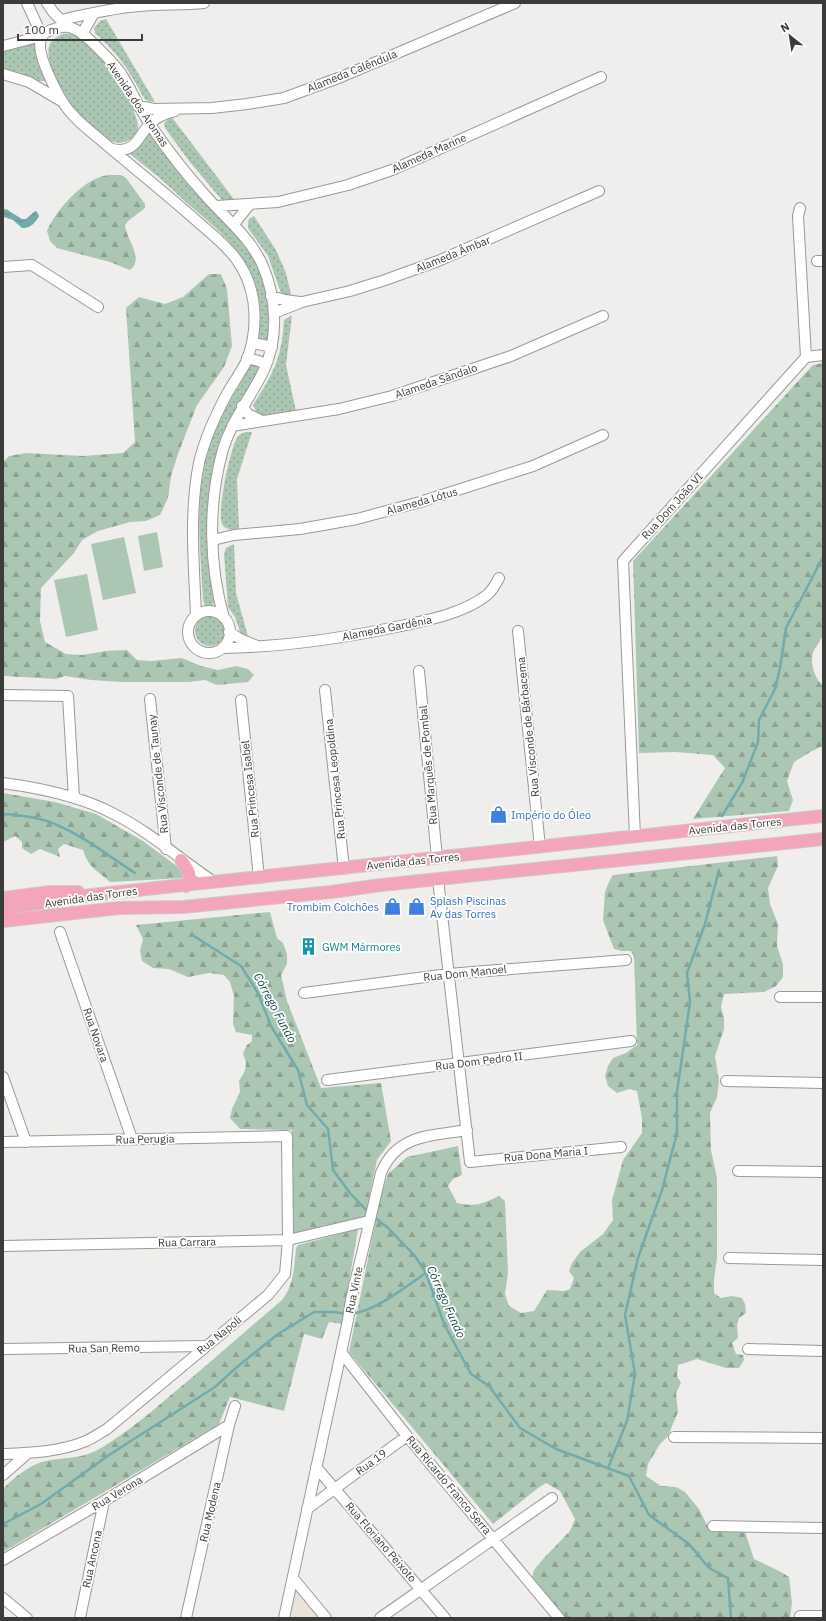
<svg xmlns="http://www.w3.org/2000/svg" width="826" height="1621" font-family="'IBM Plex Sans',sans-serif">
  <defs>
    <pattern id="grass-dots" width="8" height="8" patternUnits="userSpaceOnUse"><rect width="8" height="8" fill="#acc6b4"/><path d="M2 2h.1M6 6h.1" fill="none" stroke="#8da293" stroke-width="1.8" stroke-linecap="round"/></pattern>
    <pattern id="forest-firs" width="22" height="20" patternUnits="userSpaceOnUse"><rect width="22" height="20" fill="#acc6b4"/><path d="M5 1l3.5 6h-7zM16 11l3.5 6h-7z" fill="#8da293"/></pattern>
    <pattern id="water-ripples" width="26" height="14" patternUnits="userSpaceOnUse"><rect width="26" height="14" fill="#73abac"/><path d="M2 4q2-2 4 0t4 0M15 11q2-2 4 0t4 0" fill="none" stroke="#608c8d"/></pattern>
  </defs>
  <rect width="100%" height="100%" fill="#f0eeec"/>
  <path fill="#e9e3db" d="M 295,1589 L 320,1618 L 288,1618 Z"/>
  <path fill="url(#grass-dots)" d="M 106,19 L 155,102 L 147,101 L 144,98 C 129,70 119,55 95,33 L 94,28 L 100,21 Z
    M 62,34 C 68,34 72,33 77,36 C 82,38 85,42 89,45 C 111,63 125,85 134,112 C 136,117 139,124 138,129 C 136,133 133,137 130,139 C 103,162 41,71 49,46 C 51,40 57,37 62,34 Z
    M 35,42 L 46,78 L 45,81 L 39,81 L 18,72 L 3,69 L 3,50 Z
    M 171,116 L 236,202 L 224,201 L 221,199 L 189,161 L 165,128 L 164,123 Z
    M 149,133 L 150,133 C 170,158 189,183 209,207 C 219,219 231,229 241,240 C 267,270 271,302 269,340 L 267,341 L 260,340 L 259,337 C 260,318 261,299 254,280 C 241,247 212,225 187,203 C 169,186 151,170 131,155 L 131,151 Z
    M 254,216 L 276,250 L 286,273 L 292,299 L 282,296 L 268,256 L 248,228 L 248,222 L 249,219 Z
    M 292,315 L 286,365 L 296,411 L 263,416 L 257,413 L 253,405 C 265,386 277,368 281,345 C 283,337 283,329 284,320 Z
    M 254,364 L 259,366 L 258,373 L 232,417 L 209,530 L 214,602 L 213,605 L 207,608 L 205,606 L 203,600 C 200,539 192,490 215,430 C 224,407 239,388 250,366 Z
    M 246,432 L 252,432 L 237,479 L 239,530 C 233,530 225,530 222,524 C 217,511 230,448 238,436 C 240,434 243,433 246,432 Z
    M 234,544 L 236,593 L 249,640 L 241,635 L 235,617 L 228,607 L 224,554 L 226,548 Z
    M195 631a15 15 0 1 1 30 0a15 15 0 1 1-30 0Z"/>
  <path fill="url(#forest-firs)" d="M 108,175 L 121,175 L 126,178 L 145,204 L 145,208 L 128,221 L 125,225 C 126,240 145,258 130,270 L 110,262 L 57,248 L 50,241 L 47,231 C 56,210 84,178 108,175 Z
    M 209,274 L 221,274 L 227,289 L 232,346 L 224,367 L 197,405 L 178,454 L 171,476 L 168,498 L 160,515 L 146,521 L 130,522 L 98,531 L 82,540 L 74,553 L 41,588 L 40,621 L 45,642 L 66,654 L 82,655 L 106,651 L 127,650 L 137,660 L 151,661 L 182,658 L 201,666 L 218,670 L 236,666 L 248,669 L 254,675 L 248,682 L 217,685 L 205,680 L 189,682 L 121,682 L 91,680 L 65,676 L 56,679 L 3,676 L 3,462 L 9,456 L 26,453 L 83,456 L 123,453 L 135,442 L 126,308 L 139,297 L 165,304 L 183,297 Z
    M 823,363 L 823,636 C 820,640 817,645 814,650 C 809,661 814,678 823,686 L 823,746 L 812,751 L 794,762 L 787,781 L 793,800 L 789,811 L 693,819 L 725,768 L 713,755 L 675,752 L 639,753 L 633,561 L 813,365 Z
    M 3,793 L 55,802 L 96,814 L 143,841 L 186,873 L 184,878 L 110,882 C 97,870 89,869 83,850 L 64,844 L 58,849 L 60,857 L 40,849 L 31,854 L 22,848 L 22,842 L 15,836 L 3,842 Z
    M 777,856 L 778,866 L 768,888 L 770,904 L 778,924 L 777,946 L 783,964 L 783,977 L 776,986 L 764,992 L 724,994 L 721,1007 L 724,1018 L 724,1029 L 715,1056 L 719,1081 L 717,1097 L 710,1113 L 711,1150 L 717,1178 L 717,1258 L 714,1280 L 714,1293 L 721,1298 L 732,1296 L 742,1298 L 745,1304 L 746,1313 L 739,1318 L 737,1325 L 738,1338 L 732,1343 L 736,1354 L 743,1355 L 744,1360 L 739,1368 L 726,1368 L 697,1359 L 678,1365 L 677,1376 L 681,1383 L 676,1393 L 678,1412 L 668,1436 L 660,1444 L 648,1464 L 646,1476 L 661,1486 L 676,1487 L 685,1492 L 699,1509 L 707,1525 L 715,1530 L 730,1530 L 745,1532 L 754,1559 L 781,1572 L 789,1577 L 792,1603 L 790,1618 L 566,1618 L 532,1577 L 534,1570 L 543,1559 L 570,1531 L 575,1519 L 560,1491 L 546,1483 L 538,1488 L 493,1524 L 349,1352 L 380,1199 L 388,1174 L 407,1157 L 458,1146 L 462,1175 L 453,1179 L 448,1186 L 457,1203 C 476,1207 482,1204 499,1196 L 505,1201 L 508,1273 L 505,1294 L 509,1306 L 521,1313 L 534,1311 L 547,1290 L 564,1291 L 570,1289 L 574,1278 L 569,1271 L 572,1263 L 580,1252 L 603,1234 L 613,1220 L 612,1200 L 623,1160 L 642,1133 L 642,1118 L 637,1091 L 629,1089 L 617,1093 L 608,1086 L 605,1076 L 608,1066 L 613,1058 L 626,1053 L 637,1045 L 634,956 L 631,951 L 622,951 L 614,949 L 603,920 L 605,892 L 609,882 L 613,875 Z
    M 270,912 L 277,938 L 283,943 L 287,954 L 287,964 L 281,975 L 287,1001 L 321,1088 L 381,1083 L 391,1141 L 377,1160 L 365,1217 L 293,1234 L 292,1130 L 240,1129 L 230,1118 L 232,1109 L 240,1092 L 239,1081 L 245,1071 L 246,1063 L 243,1053 L 247,1045 L 252,1041 L 252,1035 L 236,1032 L 233,1024 L 234,996 L 230,982 L 224,975 L 209,973 L 188,977 L 169,969 L 153,968 L 142,961 L 140,950 L 143,939 L 136,925 Z
    M 358,1229 L 342,1324 L 329,1322 L 322,1339 L 304,1334 L 284,1411 L 230,1397 L 219,1424 L 3,1552 L 3,1489 C 13,1478 31,1464 46,1461 C 65,1457 84,1459 101,1448 C 126,1433 149,1414 171,1395 C 209,1364 245,1331 282,1300 C 294,1285 294,1267 296,1248 L 298,1245 Z"/>
  <path fill="#acc6b4" d="M 157,532 L 163,567 L 144,571 L 138,536 Z
    M 124,537 L 136,593 L 103,600 L 91,544 Z
    M 87,574 L 98,630 L 66,637 L 54,580 Z"/>
  <path fill="url(#water-ripples)" d="M 6,209 L 22,219 L 26,219 L 35,211 L 37,212 L 39,216 C 36,222 30,229 22,228 L 13,220 L 4,217 L 3,210 Z"/>
  <g fill="none" stroke-linecap="round" stroke-linejoin="round">
    <path stroke="#73abac" stroke-width="2.5" d="M 3,814 C 21,815 40,817 57,825 C 85,837 110,857 135,873
      M 722,816 L 742,783 L 758,742 L 759,720 L 775,689 L 780,668 L 786,628 L 823,557
      M 194,936 L 241,966 L 258,993 L 271,1026 L 298,1070 L 307,1105 L 328,1129 L 333,1170 L 350,1193 L 369,1213
      M 373,1216 L 388,1228 L 415,1256 L 426,1273 L 444,1324 L 471,1374 L 489,1386 L 520,1428 L 556,1449 L 629,1476 L 649,1515 L 689,1544 L 709,1568 L 728,1578 L 731,1618
      M 351,1314 C 376,1311 405,1287 426,1273
      M 608,1468 L 627,1421 L 635,1374 L 625,1315 L 638,1258 L 662,1190 L 677,1133 L 677,1092 L 690,1002 L 687,973 L 705,924 L 719,870
      M 3,1524 L 41,1504 L 109,1455 L 215,1387 L 237,1367 L 278,1334 L 314,1312 L 334,1312 L 346,1314"/>
    <defs>
      <path id="minor" d="M 47,3 L 53,12 L 66,25
        M 61,20 C 87,14 113,8 139,6 C 161,4 182,5 204,3
        M 82,34 L 94,13
        M 3,46 L 42,36 L 27,3
        M 3,74 L 29,82 L 63,102
        M 138,106 L 154,109 L 212,108 L 247,104 L 284,98 L 341,77 L 515,3
        M 112,149 C 135,154 137,138 149,125 C 156,117 165,113 175,111
        M 216,206 L 278,202 L 348,185 L 392,170 L 601,77
        M 234,224 L 250,204
        M 817,261 L 823,261
        M 3,267 L 32,265 L 98,307
        M 271,296 L 285,300 L 300,302
        M 274,313 L 302,302 L 350,291 L 385,280 L 438,261 L 599,191
        M 253,341 L 258,344 L 272,347
        M 806,357 L 823,355
        M 247,358 L 259,361 L 266,365
        M 242,406 L 248,414 L 262,421
        M 232,426 L 339,409 L 392,396 L 511,356 L 603,316
        M 213,540 L 234,535 L 300,529 L 357,519 L 420,502 L 533,466 L 603,435
        M188 632a21 21 0 1 1 42 0a21 21 0 1 1-42 0Z
        M 196,615 C 194,564 189,513 199,463 C 205,437 216,414 228,392 C 234,382 241,372 246,362 C 258,333 258,296 242,268 C 232,250 214,236 199,223 C 168,195 135,169 103,142 C 93,133 81,125 72,114 C 61,103 35,54 41,39 C 43,33 46,32 51,30 C 57,28 65,25 72,28 C 79,30 88,38 94,44 C 104,54 114,63 122,75 C 133,93 141,112 153,129 C 169,152 187,175 205,195 C 225,218 249,236 262,264 C 277,298 279,339 263,372 C 249,400 230,423 222,453 C 208,506 209,565 224,618
        M 518,631 L 540,847
        M 229,632 L 242,640 L 255,645
        M 222,648 C 280,647 339,639 396,627 C 425,621 463,614 487,595 C 493,590 496,584 499,578
        M 419,671 L 437,858
        M 325,690 L 344,869
        M 3,695 L 68,696 L 74,798
        M 150,699 L 166,849
        M 241,700 L 259,878
        M 3,783 C 40,788 81,796 114,814 C 150,832 181,860 214,882
        M 635,837 L 623,561 L 806,357 L 798,216 L 800,208
        M 438,879 L 470,1162 L 621,1147
        M 60,932 L 132,1139
        M 304,993 L 448,974 L 626,960
        M 780,997 L 823,997
        M 3,1077 L 26,1142
        M 327,1080 L 631,1041
        M 726,1081 L 823,1083
        M 3,1142 L 287,1136 L 288,1240 L 285,1274 L 268,1295 L 107,1429 C 100,1433 93,1438 86,1441 C 60,1452 30,1453 3,1454
        M 738,1171 L 823,1172
        M 3,1246 L 288,1240 L 369,1221
        M 729,1258 L 823,1260
        M 3,1349 L 205,1346
        M 748,1349 L 823,1351
        M 341,1352 L 407,1436 L 559,1618
        M 674,1437 L 823,1438
        M 316,1467 L 445,1618
        M 3,1475 L 28,1453
        M 307,1509 L 407,1436
        M 713,1526 L 823,1528
        M 3,1560 L 104,1501 L 229,1425
        M 293,1578 L 326,1618
        M 3,1598 L 27,1618
        M 800,1616 L 823,1616
        M 80,1618 L 104,1501
        M 186,1618 L 229,1425 L 235,1406
        M 284,1618 L 348,1320 L 351,1300 L 381,1173 C 397,1134 431,1136 467,1130
        M 380,1618 L 552,1498"/>
      <path id="major" d="M 181,860 C 187,868 194,877 186,886
        M 3,898 L 51,892 L 78,892
        M 3,909 L 91,895 L 823,816
        M 3,921 L 119,908 L 183,907 L 331,892 L 381,885 L 823,839"/>
    </defs>
    <use href="#minor" stroke="#9b9996" stroke-width="12"/>
    <use href="#major" stroke="#ccc" stroke-width="14"/>
    <use href="#minor" stroke="#fff" stroke-width="10"/>
    <use href="#major" stroke="#f3a6b9" stroke-width="12"/>
  </g>
  <defs>
    <symbol id="shop-bare" viewBox="-9 -9 18 18"><path d="M-5-2.5h2.3a2.7 3.5 0 0 1 5.4 0H5L5.5 6h-11ZM-1.5-2.5h3a1.5 2.3 0 0 0-3 0Z" fill="#3f7fe0" stroke="#fff" stroke-width="2.5" paint-order="stroke"/></symbol>
    <symbol id="building-bare" viewBox="-9 -9 18 18"><path d="M-4-6H4V6H1V3H-1V6H-4ZM-2.5-4.3h1.7v1.8h-1.7ZM.8-4.3h1.7v1.8H.8ZM-2.5-1h1.7V.8h-1.7ZM.8-1h1.7V.8H.8Z" fill="#0f9aa8" stroke="#fff" stroke-width="2.5" paint-order="stroke"/></symbol>
  </defs>
  <g fill-rule="evenodd">
    <use href="#shop-bare" x="486" y="802" width="25" height="25"/>
    <use href="#shop-bare" x="380" y="894" width="25" height="25"/>
    <use href="#shop-bare" x="404" y="894" width="25" height="25"/>
    <use href="#building-bare" x="296" y="934" width="25" height="25"/>
  </g>
  <g text-anchor="middle" stroke-width="3.5" stroke-linejoin="round" paint-order="stroke">
    <g font-size="11" fill="#3b3b39" stroke="#fff">
      <text transform="translate(352 71) rotate(-22)" y="4">Alameda Calêndula</text>
      <text transform="translate(138 104) rotate(56)" y="4">Avenida dos Aromas</text>
      <text transform="translate(429 153) rotate(-24)" y="4">Alameda Marine</text>
      <text transform="translate(453 254) rotate(-22)" y="4">Alameda Âmbar</text>
      <text transform="translate(436 381) rotate(-19)" y="4">Alameda Sândalo</text>
      <text transform="translate(422 501) rotate(-16)" y="4">Alameda Lótus</text>
      <text transform="translate(672 506) rotate(-48)" y="4">Rua Dom João VI</text>
      <text transform="translate(387 628) rotate(-11)" y="4">Alameda Gardênia</text>
      <text transform="translate(528 727) rotate(-96)" y="4">Rua Visconde de Bárbacema</text>
      <text transform="translate(428 765) rotate(-95)" y="4">Rua Marquês de Pombal</text>
      <text transform="translate(158 774) rotate(-96)" y="4">Rua Visconde de Taunay</text>
      <text transform="translate(335 779) rotate(-96)" y="4">Rua Princesa Leopoldina</text>
      <text transform="translate(250 789) rotate(-96)" y="4">Rua Princesa Isabel</text>
      <text transform="translate(735 826) rotate(-6)" y="4">Avenida das Torres</text>
      <text transform="translate(413 861) rotate(-6)" y="4">Avenida das Torres</text>
      <text transform="translate(91 897) rotate(-8)" y="4">Avenida das Torres</text>
      <text transform="translate(465 973) rotate(-6)" y="4">Rua Dom Manoel</text>
      <text transform="translate(96 1035) rotate(71)" y="4">Rua Novara</text>
      <text transform="translate(479 1061) rotate(-7)" y="4">Rua Dom Pedro II</text>
      <text transform="translate(145 1139) rotate(-1)" y="4">Rua Perugia</text>
      <text transform="translate(546 1154) rotate(-5)" y="4">Rua Dona Maria I</text>
      <text transform="translate(187 1242) rotate(-1)" y="4">Rua Carrara</text>
      <text transform="translate(354 1290) rotate(-78)" y="4">Rua Vinte</text>
      <text transform="translate(219 1335) rotate(-39)" y="4">Rua Napoli</text>
      <text transform="translate(104 1348) rotate(-1)" y="4">Rua San Remo</text>
      <text transform="translate(371 1462) rotate(-36)" y="4">Rua 19</text>
      <text transform="translate(449 1485) rotate(50)" y="4">Rua Ricardo Franco Serra</text>
      <text transform="translate(117 1493) rotate(-31)" y="4">Rua Verona</text>
      <text transform="translate(210 1512) rotate(-77)" y="4">Rua Modena</text>
      <text transform="translate(381 1542) rotate(49)" y="4">Rua Floriano Peixoto</text>
      <text transform="translate(92 1559) rotate(-78)" y="4">Rua Ancona</text>
    </g>
    <g font-size="11" fill="#366cbe" stroke="#fff" text-anchor="start">
      <text x="511" y="819">Império do Óleo</text>
      <text x="430" y="905">Splash Piscinas<tspan x="430" dy="13">Av das Torres</tspan></text>
      <text x="379" y="911" text-anchor="end">Trombim Colchões</text>
    </g>
    <g font-size="11" fill="#0d838f" stroke="#fff" text-anchor="start">
      <text x="322" y="951">GWM Mármores</text>
    </g>
    <g font-size="12" font-style="italic" fill="#144748" stroke="#fff">
      <text transform="translate(275 1008) rotate(62)" y="4">Córrego Fundo</text>
      <text transform="translate(446 1302) rotate(66)" y="4">Córrego Fundo</text>
    </g>
  </g>
  <rect width="826" height="1621" fill="none" stroke="#3b3b39" stroke-width="8"/>
  <g transform="translate(790 36) rotate(330)" stroke="#ffffff" stroke-width="3" paint-order="stroke">
  <path d="M0-3L7 15L0 10L-7 15Z" fill="#3b3b39"/>
  <text y="-6" font-size="11" font-weight="bold" text-anchor="middle" fill="#3b3b39">N</text>
  </g>
  <path d="M18 34v6h124v-6" fill="none" stroke="#3b3b39" stroke-width="2"/>
  <text x="24" y="34" font-size="12" fill="#3b3b39" stroke="#ffffff" stroke-width="3" paint-order="stroke">100 m</text>
</svg>
